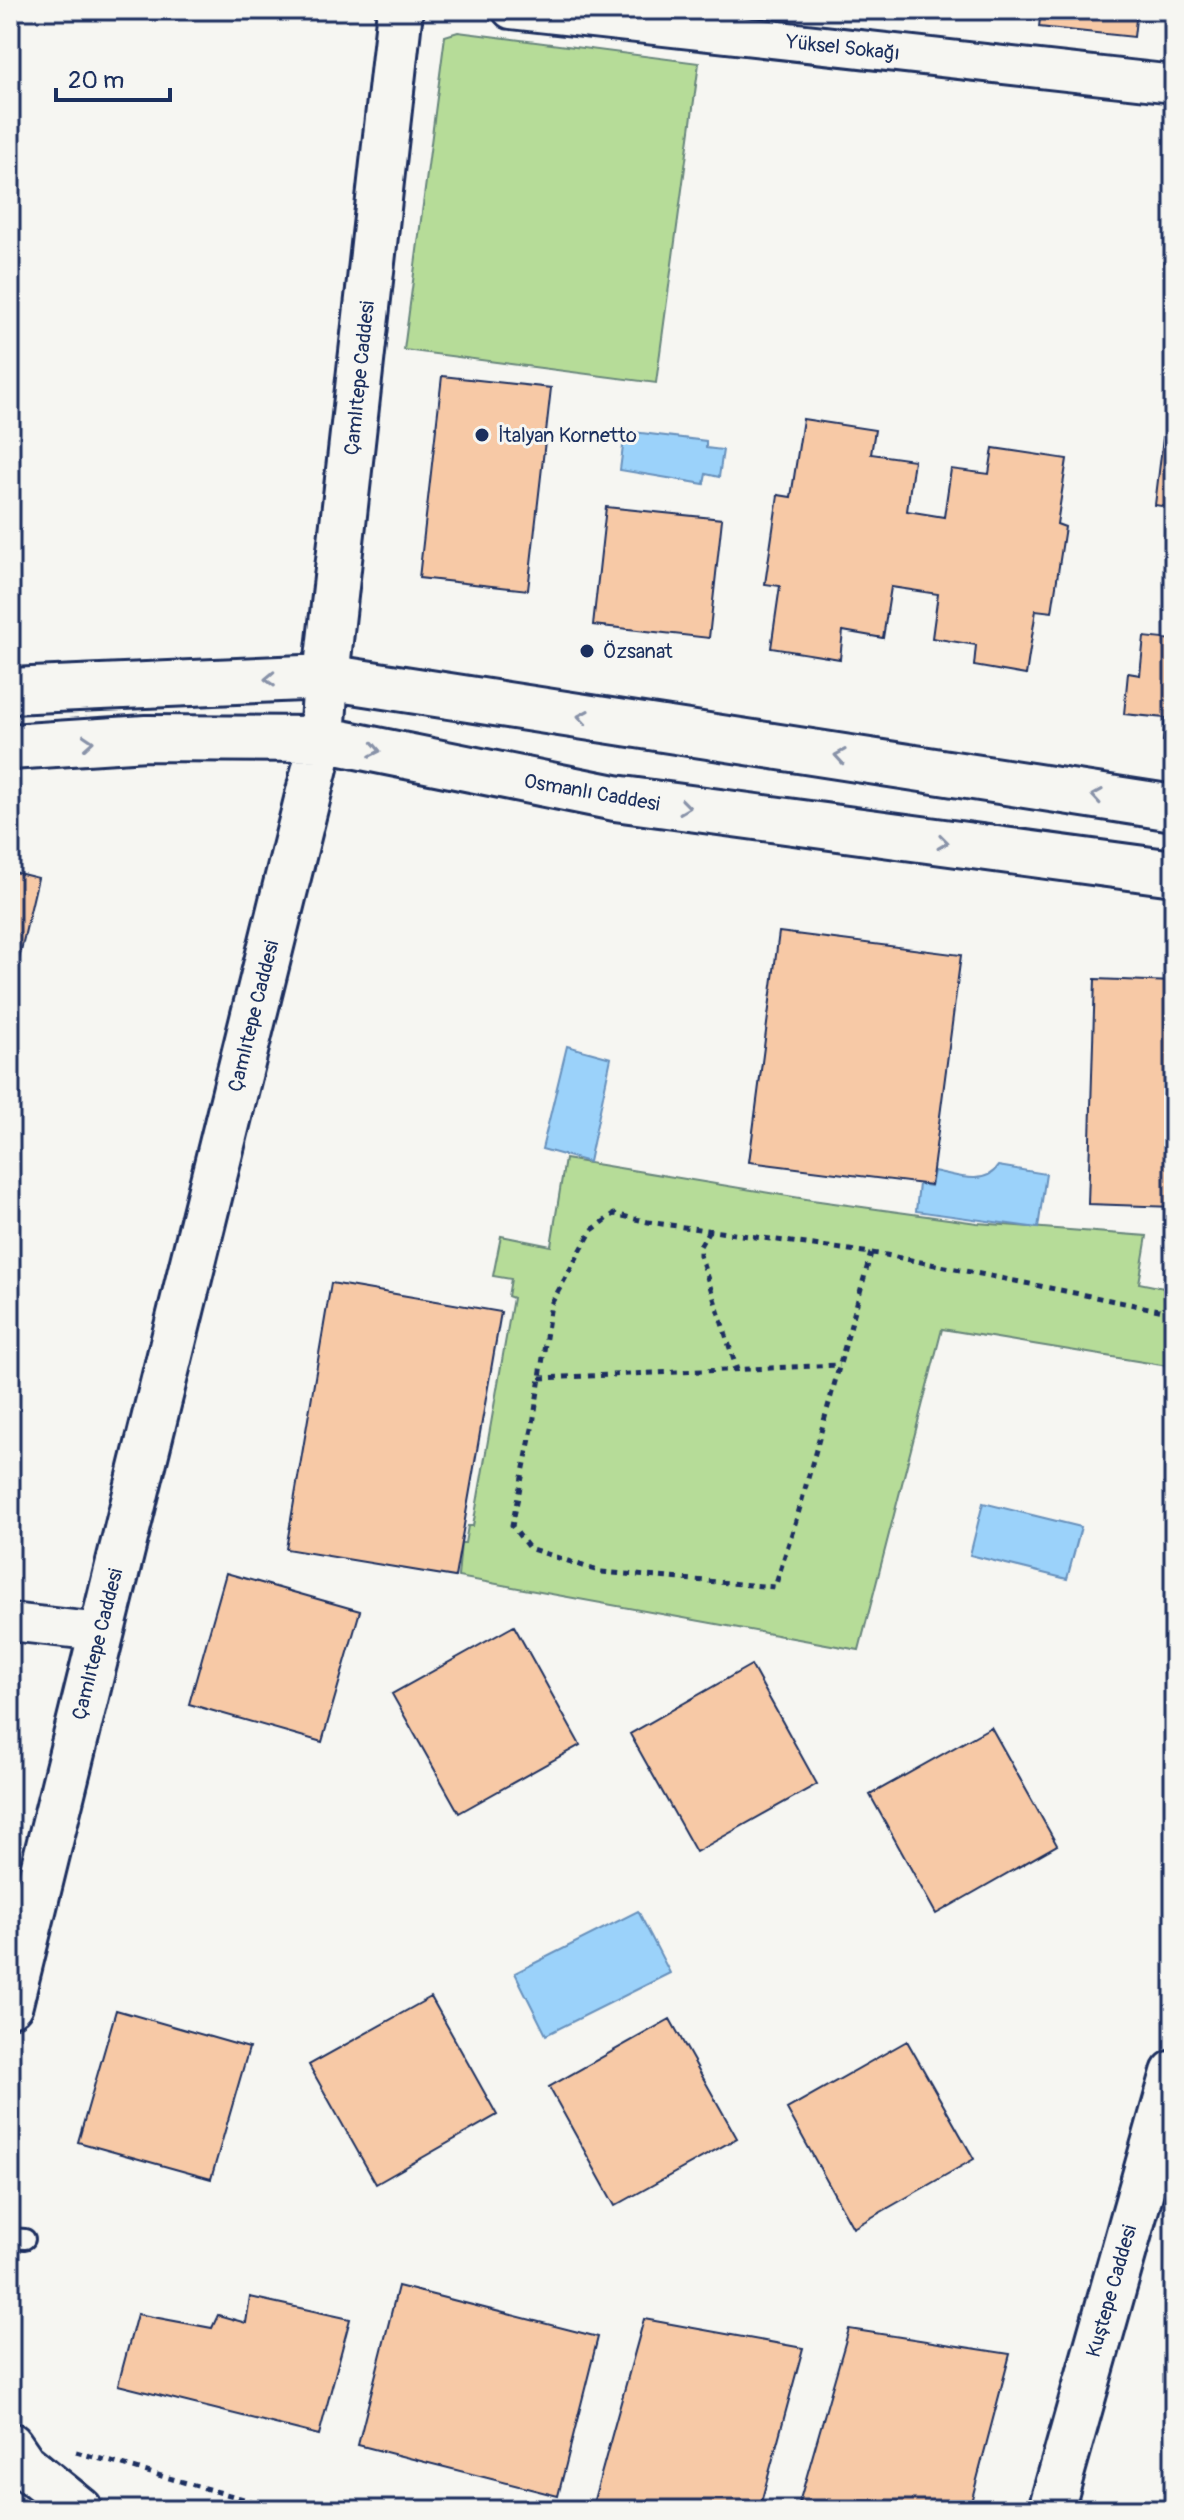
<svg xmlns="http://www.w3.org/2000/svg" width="1184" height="2520" font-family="Pangolin,sans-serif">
  <rect width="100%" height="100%" fill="#f6f6f2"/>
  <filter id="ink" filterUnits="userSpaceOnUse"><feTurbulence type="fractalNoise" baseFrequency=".0125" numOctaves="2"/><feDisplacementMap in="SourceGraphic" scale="16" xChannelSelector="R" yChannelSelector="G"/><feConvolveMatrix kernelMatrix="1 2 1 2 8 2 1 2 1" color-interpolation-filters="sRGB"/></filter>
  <g filter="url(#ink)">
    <path fill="#b6dc98" stroke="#68867b" stroke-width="2" d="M 458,32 L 699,63 L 656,383 L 404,350 L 445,36 Z
      M 565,1159 L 812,1200 L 977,1223 L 1147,1236 L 1139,1283 L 1174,1290 L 1174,1367 L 942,1329 L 859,1650 L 458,1577 L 461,1543 L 465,1543 L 468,1526 L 473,1526 L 513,1298 L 508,1296 L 511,1279 L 493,1276 L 501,1236 L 551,1246 Z"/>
    <path fill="#9bd2fa" stroke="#6891bc" stroke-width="2" d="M 625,431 L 706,441 L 706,448 L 723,450 L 719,477 L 706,474 L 704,484 L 620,470 Z
      M 567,1046 L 611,1058 L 589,1162 L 542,1149 Z
      M 998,1166 L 1046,1174 L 1038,1228 L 916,1211 L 919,1184 L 931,1186 L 934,1171 C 955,1175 985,1187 998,1166 Z
      M 983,1503 L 1081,1527 L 1067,1579 L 970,1555 Z
      M 638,1911 L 670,1973 L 546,2035 L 515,1973 Z"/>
    <path fill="#f7c9a6" stroke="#1b2f5e" stroke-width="2" d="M 884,10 L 927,10 L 926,15 Z
      M 1041,10 L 1137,10 L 1134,37 L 1039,27 Z
      M 442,376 L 551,388 L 528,590 L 419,578 Z
      M 1168,397 L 1174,398 L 1174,514 L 1167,513 L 1168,507 L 1155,505 Z
      M 803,419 L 875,430 L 871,454 L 914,460 L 907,511 L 944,517 L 951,469 L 989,474 L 993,448 L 1067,459 L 1057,524 L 1065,527 L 1052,612 L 1036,610 L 1026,675 L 974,666 L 976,645 L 932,638 L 938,594 L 891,587 L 883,638 L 843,631 L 840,659 L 771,648 L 780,586 L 765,584 L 778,495 L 791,497 Z
      M 606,507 L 722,519 L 709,638 L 593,625 Z
      M 1174,632 L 1174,742 L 1163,741 L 1165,718 L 1124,714 L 1128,673 L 1140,675 L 1144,637 L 1173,640 Z
      M 10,871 L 38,878 L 19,959 L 10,957 Z
      M 779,932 L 961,955 L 931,1185 L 749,1162 Z
      M 1095,979 L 1174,982 L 1174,1207 L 1088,1204 Z
      M 331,1283 L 501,1312 L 455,1577 L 286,1549 Z
      M 226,1573 L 360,1611 L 322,1742 L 189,1704 Z
      M 514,1626 L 580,1745 L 459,1813 L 392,1694 Z
      M 751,1665 L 817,1784 L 696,1852 L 630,1734 Z
      M 991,1727 L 1057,1845 L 936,1914 L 870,1795 Z
      M 431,1997 L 497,2115 L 376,2184 L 309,2065 Z
      M 116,2010 L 249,2048 L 211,2179 L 78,2142 Z
      M 670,2019 L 737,2138 L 615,2206 L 549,2087 Z
      M 907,2041 L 974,2159 L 853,2228 L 787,2109 Z
      M 398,2286 L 598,2337 L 558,2496 L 358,2445 Z
      M 250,2297 L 350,2319 L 319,2435 L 118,2385 L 137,2314 L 212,2328 L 218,2315 L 246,2323 Z
      M 644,2319 L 803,2348 L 759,2510 L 604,2510 L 592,2507 Z
      M 849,2329 L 1010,2354 L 969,2510 L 797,2510 Z"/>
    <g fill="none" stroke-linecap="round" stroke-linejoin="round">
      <defs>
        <path id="lane" d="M 10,2238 L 25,2239"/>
        <path id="street" d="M 511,10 L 1174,84
          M 10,1622 L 100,1632"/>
        <path id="secondary" d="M 10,691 L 326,677 L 1174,808
          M 10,747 L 146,738 L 322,739 L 615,798 L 1174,873
          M 10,2004 L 322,739 L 326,677 L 400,10
          M 1051,2510 L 1174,2073"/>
        <path id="primary" d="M 10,2445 L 23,2464 L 80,2510"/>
      </defs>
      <use href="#lane" stroke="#1b2f5e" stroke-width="24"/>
      <use href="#street" stroke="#1b2f5e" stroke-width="42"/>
      <use href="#secondary" stroke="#1b2f5e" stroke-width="50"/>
      <use href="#primary" stroke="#1b2f5e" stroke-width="50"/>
      <path stroke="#1b2f5e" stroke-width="5" stroke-dasharray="6 6" stroke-linecap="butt" d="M 709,1230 L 700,1246 L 700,1255 L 737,1370
        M 871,1253 L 798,1514 L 775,1587 L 601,1572 L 529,1548 L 512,1526 L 533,1424 L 551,1304 L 592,1230 L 614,1214 L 648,1222 L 871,1253 L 886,1255 L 1174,1313
        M 540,1378 L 840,1365
        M 76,2452 L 283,2510"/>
      <use href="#lane" stroke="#f6f6f2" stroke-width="18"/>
      <use href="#street" stroke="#f6f6f2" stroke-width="36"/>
      <use href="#secondary" stroke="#f6f6f2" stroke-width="44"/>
      <use href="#primary" stroke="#f6f6f2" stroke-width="44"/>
    </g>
    <defs><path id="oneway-chevron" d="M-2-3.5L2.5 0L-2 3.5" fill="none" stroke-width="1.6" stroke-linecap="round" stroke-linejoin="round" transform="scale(2)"/></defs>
    <g stroke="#8892a8">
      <use href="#oneway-chevron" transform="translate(270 679) rotate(178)"/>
      <use href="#oneway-chevron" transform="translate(583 717) rotate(-171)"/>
      <use href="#oneway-chevron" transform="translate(88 742) rotate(-4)"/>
      <use href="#oneway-chevron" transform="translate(375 750) rotate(11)"/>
      <use href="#oneway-chevron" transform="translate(840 756) rotate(-171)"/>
      <use href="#oneway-chevron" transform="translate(1097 796) rotate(-171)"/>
      <use href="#oneway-chevron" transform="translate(685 807) rotate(8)"/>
      <use href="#oneway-chevron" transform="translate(943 842) rotate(8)"/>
    </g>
  </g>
  <g fill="#1b2f5e" stroke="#f6f6f2" stroke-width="3">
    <circle cx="482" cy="435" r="8"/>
    <circle cx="587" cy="651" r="8"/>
  </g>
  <g text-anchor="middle" stroke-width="6" stroke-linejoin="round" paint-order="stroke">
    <g font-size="20" fill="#1b2f5e" stroke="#f6f6f2">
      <text transform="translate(843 47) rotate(6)" y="7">Yüksel Sokağı</text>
      <text transform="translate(359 378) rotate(-84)" y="7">Çamlıtepe Caddesi</text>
      <text transform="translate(592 792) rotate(10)" y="7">Osmanlı Caddesi</text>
      <text transform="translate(253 1016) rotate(-76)" y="7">Çamlıtepe Caddesi</text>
      <text transform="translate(97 1644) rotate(-76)" y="7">Çamlıtepe Caddesi</text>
      <text transform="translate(1111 2291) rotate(-74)" y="7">Kuştepe Caddesi</text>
    </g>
    <g font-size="20" fill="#1b2f5e" stroke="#f6f6f2" text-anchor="start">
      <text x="498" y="442">İtalyan Kornetto</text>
      <text x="603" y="658">Özsanat</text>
    </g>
  </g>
  <rect width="1184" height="2520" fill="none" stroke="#f6f6f2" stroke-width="40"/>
  <rect x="20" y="20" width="1144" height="2480" fill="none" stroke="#1b2f5e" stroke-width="3" filter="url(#ink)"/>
  <path d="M56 88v12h114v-12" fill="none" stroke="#1b2f5e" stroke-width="4"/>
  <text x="68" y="88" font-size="24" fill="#1b2f5e" stroke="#f6f6f2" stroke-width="6" paint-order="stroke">20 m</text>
</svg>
